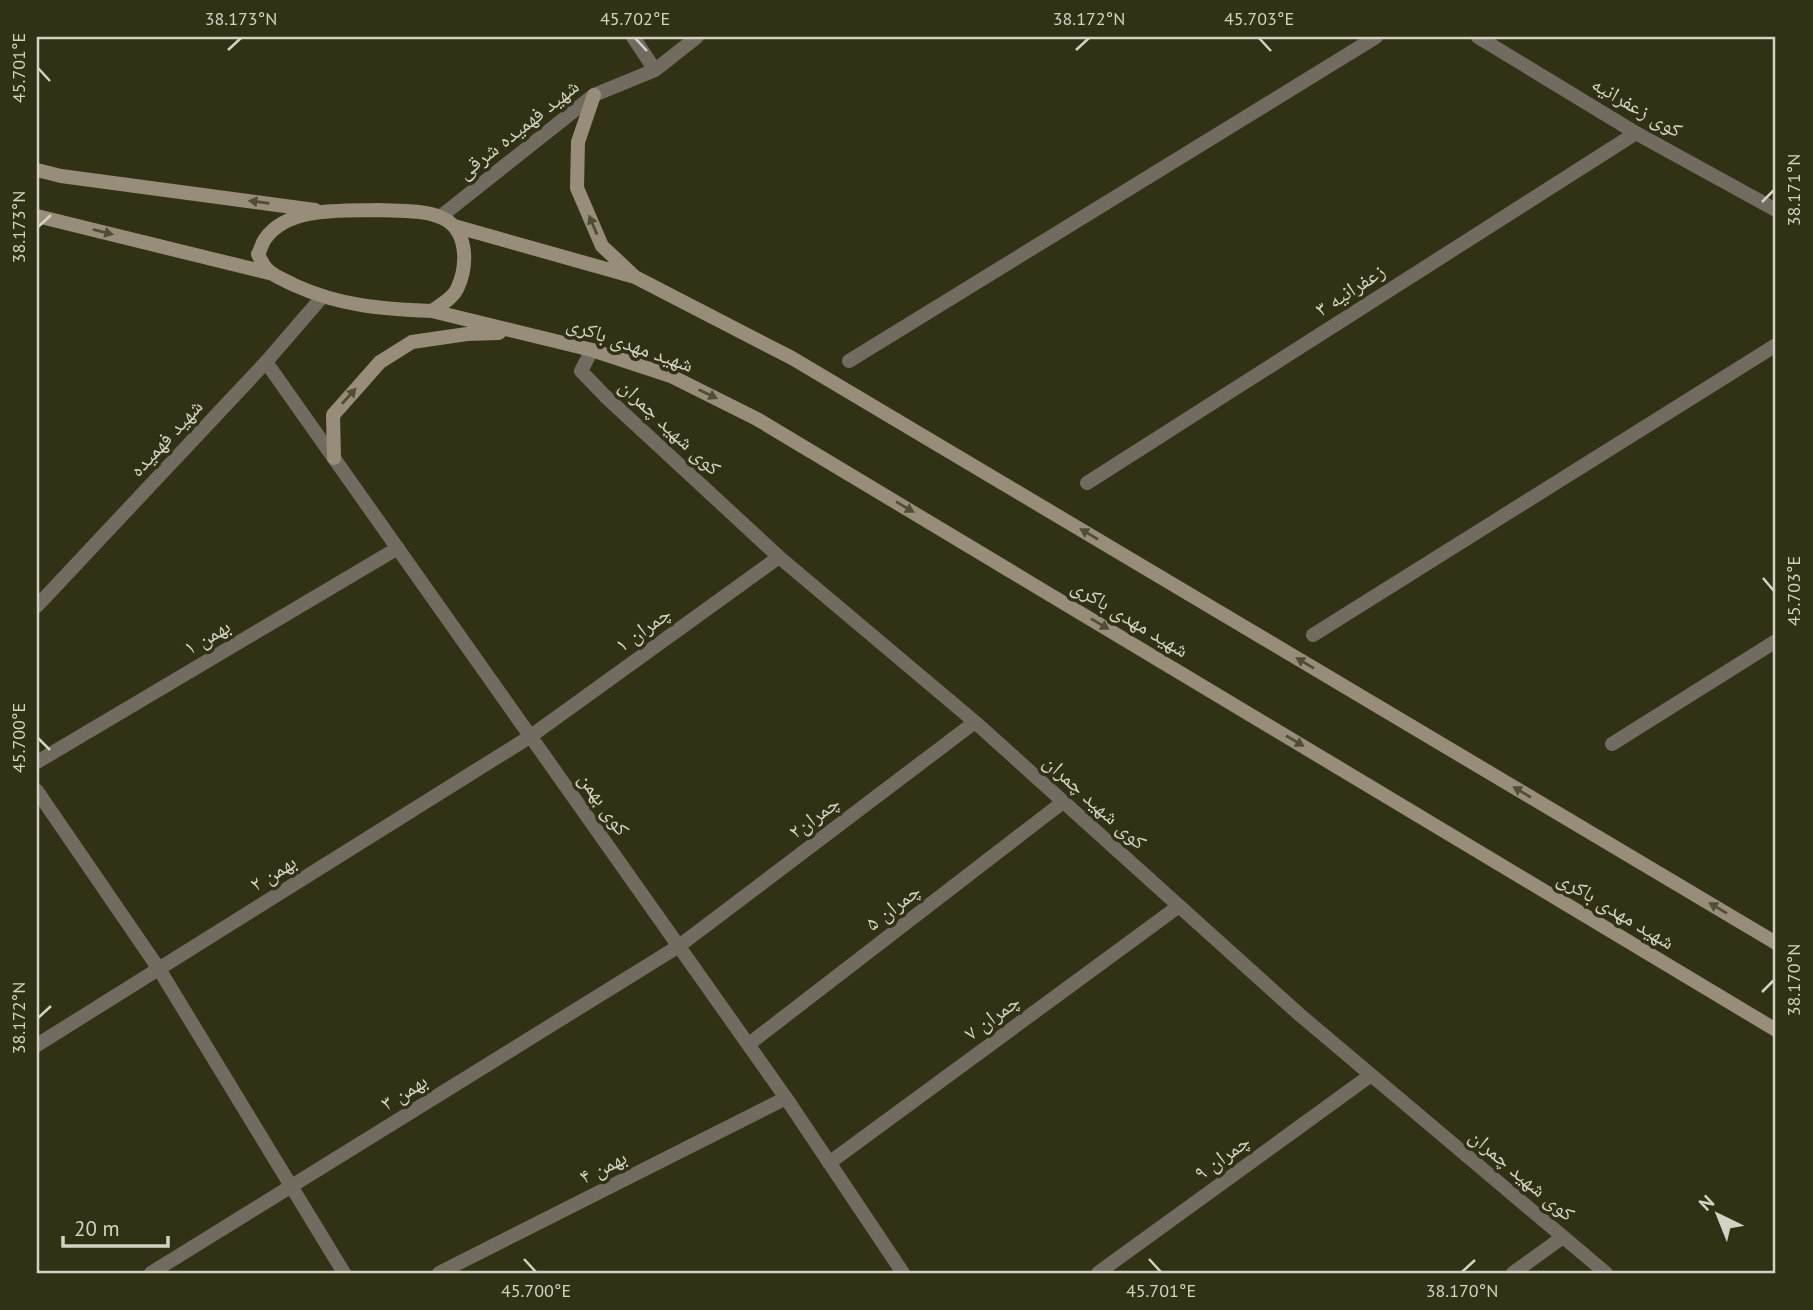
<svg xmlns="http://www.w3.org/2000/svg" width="1813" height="1310" font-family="'PT Sans','Noto Naskh Arabic',sans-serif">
  <rect width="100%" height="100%" fill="#313115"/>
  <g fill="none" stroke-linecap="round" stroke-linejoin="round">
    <path stroke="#726b60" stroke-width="14" d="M 633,37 L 655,70
      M 1478,37 L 1636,133 L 1776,210
      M 440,217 L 594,95 L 655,70 L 697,37
      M 592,350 L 581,371 L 605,396 L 779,557 L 975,722 L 1300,1015 L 1606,1273
      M 849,361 L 1376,37
      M 266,362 L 786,1098 L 903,1273
      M 1087,483 L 1636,133
      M 37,606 L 266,362 L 323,296
      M 1313,635 L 1776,345
      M 1612,744 L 1776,641
      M 37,762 L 398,548
      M 37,791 L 159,969 L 344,1273
      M 749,1044 L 1063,802
      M 37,1045 L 531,736 L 779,557
      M 829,1163 L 1179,906
      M 151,1273 L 679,946 L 975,722
      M 439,1273 L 786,1098
      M 1098,1273 L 1371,1075
      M 1513,1273 L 1563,1237"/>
    <path stroke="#988d7a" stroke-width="14" d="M 594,95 L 578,142 L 577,188 L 602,246 L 634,276
      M 37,170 L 61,176 L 315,210
      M 379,210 C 398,211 423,210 440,217 C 469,228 468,266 457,289 C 453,298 440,305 432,311 C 382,309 340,306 294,285 C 285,280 272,276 266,268 C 263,265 260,258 258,254 C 261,249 262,243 265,239 C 288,206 344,211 379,210 Z
      M 37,216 L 273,274
      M 454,226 L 635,277 L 792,358 L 1776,943
      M 432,311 L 592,350 L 671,376 L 757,419 L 1776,1030
      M 334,458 L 333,415 L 380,362 L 412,342 L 467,334 L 499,333"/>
  </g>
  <defs><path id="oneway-solid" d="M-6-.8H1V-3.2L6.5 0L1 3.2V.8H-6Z" transform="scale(1.75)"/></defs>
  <g fill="#504d33">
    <use href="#oneway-solid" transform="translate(259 202) rotate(-172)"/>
    <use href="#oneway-solid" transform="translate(593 225) rotate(-113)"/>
    <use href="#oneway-solid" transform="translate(103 232) rotate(14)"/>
    <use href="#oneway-solid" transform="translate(708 394) rotate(26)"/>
    <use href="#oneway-solid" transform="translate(349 396) rotate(-48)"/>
    <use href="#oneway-solid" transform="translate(905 507) rotate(31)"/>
    <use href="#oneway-solid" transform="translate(1089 534) rotate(-149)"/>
    <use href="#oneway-solid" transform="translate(1100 624) rotate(31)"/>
    <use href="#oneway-solid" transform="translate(1305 663) rotate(-149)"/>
    <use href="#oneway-solid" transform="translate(1295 741) rotate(31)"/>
    <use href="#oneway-solid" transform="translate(1522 792) rotate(-149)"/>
    <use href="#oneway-solid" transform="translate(1718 908) rotate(-149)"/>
  </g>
  <path fill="none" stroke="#d2d3c2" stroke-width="2.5" d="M 635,38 L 647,51M 1259,38 L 1271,51M 228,50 L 241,38M 1076,50 L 1089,38M 38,68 L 50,81M 1762,202 L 1774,190M 38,227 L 51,215M 1763,578 L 1774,591M 38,738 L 50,750M 1762,992 L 1774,980M 38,1018 L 51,1006M 524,1259 L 536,1272M 1149,1259 L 1161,1272M 1462,1272 L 1475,1260"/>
  <g text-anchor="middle" stroke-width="7" stroke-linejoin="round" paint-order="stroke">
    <g font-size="21" fill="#d2d3c2" stroke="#313115">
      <text transform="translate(1637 107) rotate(30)" y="7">کوی زعفرانیه</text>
      <text transform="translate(518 129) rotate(-38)" y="7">شهید فهمیده شرقی</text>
      <text transform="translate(1350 290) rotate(-33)" y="7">زعفرانیه ۳</text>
      <text transform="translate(630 344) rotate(19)" y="7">شهید مهدی باکری</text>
      <text transform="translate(670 427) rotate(43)" y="7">کوی شهید چمران</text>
      <text transform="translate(166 438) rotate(-47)" y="7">شهید فهمیده</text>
      <text transform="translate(1130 618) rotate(31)" y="7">شهید مهدی باکری</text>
      <text transform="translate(643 629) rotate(-36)" y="7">چمران ۱</text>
      <text transform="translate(207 637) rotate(-31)" y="7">بهمن ۱</text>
      <text transform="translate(1095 802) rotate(42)" y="7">کوی شهید چمران</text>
      <text transform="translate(604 804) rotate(55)" y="7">کوی بهمن</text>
      <text transform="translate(814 817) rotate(-37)" y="7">چمران۲</text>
      <text transform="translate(273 873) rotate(-32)" y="7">بهمن ۲</text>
      <text transform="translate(893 907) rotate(-38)" y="7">چمران ۵</text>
      <text transform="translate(1616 910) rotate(31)" y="7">شهید مهدی باکری</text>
      <text transform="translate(992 1017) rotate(-36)" y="7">چمران ۷</text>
      <text transform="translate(404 1092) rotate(-32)" y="7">بهمن ۳</text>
      <text transform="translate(1222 1157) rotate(-36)" y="7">چمران ۹</text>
      <text transform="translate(603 1167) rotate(-27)" y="7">بهمن ۴</text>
      <text transform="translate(1522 1175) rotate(40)" y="7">کوی شهید چمران</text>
    </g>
  </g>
  <rect width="1813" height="1310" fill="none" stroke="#313115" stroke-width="77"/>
  <g transform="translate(1718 1215) rotate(317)" stroke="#313115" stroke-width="5" paint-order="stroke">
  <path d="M0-5L12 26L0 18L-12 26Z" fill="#d2d3c2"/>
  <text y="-10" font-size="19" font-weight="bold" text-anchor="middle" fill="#d2d3c2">N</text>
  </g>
  <path d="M63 1236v10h105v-10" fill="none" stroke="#d2d3c2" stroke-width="3.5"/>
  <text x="74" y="1236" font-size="21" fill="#d2d3c2" stroke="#313115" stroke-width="5" paint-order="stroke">20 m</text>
  <rect x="38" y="38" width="1736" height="1234" fill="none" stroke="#d2d3c2" stroke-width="2.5"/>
  <g font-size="18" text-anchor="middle" fill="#d2d3c2">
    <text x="241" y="25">38.173°N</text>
    <text x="635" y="25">45.702°E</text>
    <text x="1089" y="25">38.172°N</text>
    <text x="1259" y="25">45.703°E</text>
    <text transform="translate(19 68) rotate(-90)" y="6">45.701°E</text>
    <text transform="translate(1794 190) rotate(-90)" y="6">38.171°N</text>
    <text transform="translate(19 227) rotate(-90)" y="6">38.173°N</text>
    <text transform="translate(1794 591) rotate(-90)" y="6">45.703°E</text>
    <text transform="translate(19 738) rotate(-90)" y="6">45.700°E</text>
    <text transform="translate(1794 980) rotate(-90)" y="6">38.170°N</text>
    <text transform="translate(19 1018) rotate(-90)" y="6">38.172°N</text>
    <text x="536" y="1297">45.700°E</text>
    <text x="1161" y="1297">45.701°E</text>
    <text x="1462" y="1297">38.170°N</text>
  </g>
</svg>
